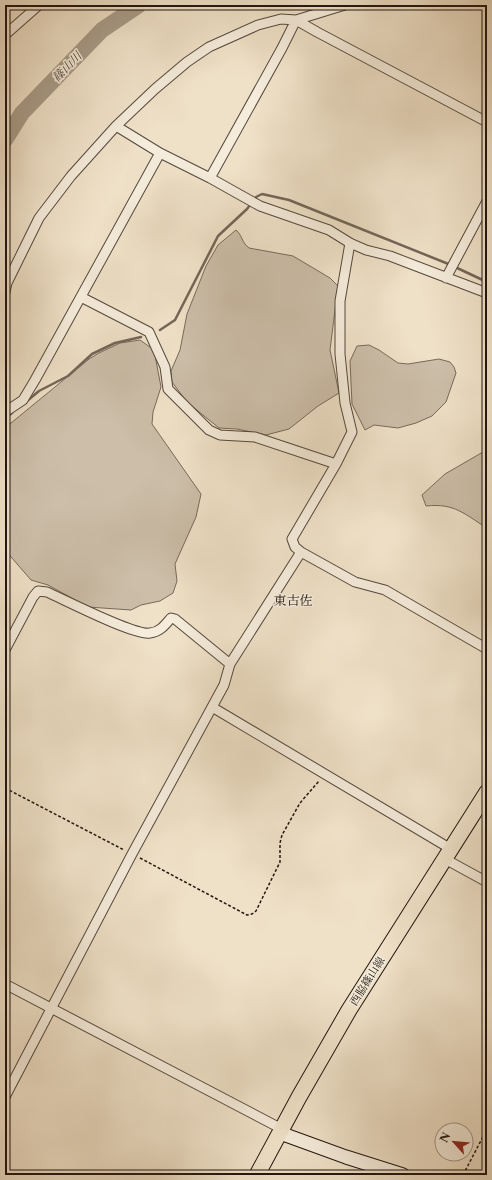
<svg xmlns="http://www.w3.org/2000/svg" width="492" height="1180" font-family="'Libre Caslon Text','Noto Serif JP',serif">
  <rect width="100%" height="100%" fill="#efe1c8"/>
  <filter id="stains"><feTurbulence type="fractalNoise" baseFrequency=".005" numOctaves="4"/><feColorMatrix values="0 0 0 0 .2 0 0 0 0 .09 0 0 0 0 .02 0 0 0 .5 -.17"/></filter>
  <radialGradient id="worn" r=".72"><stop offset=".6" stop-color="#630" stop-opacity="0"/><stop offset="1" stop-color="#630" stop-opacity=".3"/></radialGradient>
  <path fill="#ccbea9" stroke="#766a5c" d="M 236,230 C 242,235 242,243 249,248 L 293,256 L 330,278 L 338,286 L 330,350 L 339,393 L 318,406 L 289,429 L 266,435 L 237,429 L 219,428 L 187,402 L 172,382 L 171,371 L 180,350 L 187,314 L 206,266 L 218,245 Z
    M 140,340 L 154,350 L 161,387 L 153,412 L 152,424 L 201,494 L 196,517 L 175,564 L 177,581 L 173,593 L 160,601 L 141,605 L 131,610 L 88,607 L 48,585 L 31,580 L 5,550 L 5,428 L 89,359 L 99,353 L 120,343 Z
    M 369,345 L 379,350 L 398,363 L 408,364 L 439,359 L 450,362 L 454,367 L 456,373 L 446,402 L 432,416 L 416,423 L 398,428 L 374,425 L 365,430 L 352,404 L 350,361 L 357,346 Z
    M 483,452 L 487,452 L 487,528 C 464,514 455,503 426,506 L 422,495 L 445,474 Z"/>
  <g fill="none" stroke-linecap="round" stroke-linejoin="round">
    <path stroke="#736658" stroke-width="2.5" d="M 120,5 L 125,15
      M 455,267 L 487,282
      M 160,330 L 175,320 L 218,236 L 247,209 L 256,197 L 262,194 L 289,200 L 451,265
      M 27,401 L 39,391 L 68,376 L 92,354 L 115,343 L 141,337
      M 5,418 L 12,413"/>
    <path stroke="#a99c89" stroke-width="16" d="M 5,140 L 22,113 L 102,30 L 139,5"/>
    <defs>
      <path id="street" d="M 296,20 L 317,32 L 487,122
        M 5,35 L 39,5
        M 116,126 L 160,153 L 210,178 L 260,206 L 329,230 L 350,243 L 366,250 L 390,256 L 487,293
        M 210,178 L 282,48 L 296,20
        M 350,243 L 340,301 L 340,354 L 345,403 L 352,432 L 336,464 L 292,539 L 295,547 L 301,552 L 355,582 L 385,590 L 487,649
        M 446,278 L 487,201
        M 5,292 L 7,283 L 39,218 L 71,176 L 116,126 L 155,89 L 187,62 L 209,47 L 258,25 L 281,19 L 296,20 L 345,5
        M 81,297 L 149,332 L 165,367 L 168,389 L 209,430 L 220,435 L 255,437 L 336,464
        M 5,412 L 23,400 L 35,380 L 160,153
        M 5,650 L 33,597 L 38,591 L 47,592 C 65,600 135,636 150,633 C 160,632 165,625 171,618 L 175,619 L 230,664
        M 212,707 L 451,849
        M 445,859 L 487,882
        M 5,984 L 282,1129
        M 5,1097 L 132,854 L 224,685 L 230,664 L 301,552"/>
      <path id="secondary" d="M 280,1133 L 346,1157 L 403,1175"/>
      <path id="primary" d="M 257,1175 L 299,1097 L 349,1010 L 487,792"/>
    </defs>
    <use href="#street" stroke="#54483d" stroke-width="11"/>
    <use href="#secondary" stroke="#21150f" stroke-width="15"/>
    <use href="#primary" stroke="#21150f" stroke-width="17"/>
    <path stroke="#21150f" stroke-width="1.5" stroke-dasharray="3 2" stroke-linecap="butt" d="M 5,788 L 124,850
      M 140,858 L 247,915 L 252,914 L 256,911 L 280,862 L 280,843 L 282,835 L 300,803 L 319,781
      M 463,1175 L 487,1129"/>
    <use href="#street" stroke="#f5ecdb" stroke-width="9"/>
    <use href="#secondary" stroke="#f5ecdb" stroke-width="13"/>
    <use href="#primary" stroke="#efe1c8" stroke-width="15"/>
  </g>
  <g text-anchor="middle" stroke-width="3" stroke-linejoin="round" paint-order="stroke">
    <g font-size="11" fill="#21150f" stroke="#f5ecdb">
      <text transform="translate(367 981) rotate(-58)" y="4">西脇篠山線</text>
    </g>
    <g font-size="12" font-style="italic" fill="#574b40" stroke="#f5ecdb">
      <text transform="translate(67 67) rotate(-46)" y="4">篠山川</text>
    </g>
    <g font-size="13" fill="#21150f" stroke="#f5ecdb">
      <text x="293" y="605">東古佐</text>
    </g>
  </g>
  <rect width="492" height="1180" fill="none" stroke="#efe1c8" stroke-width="20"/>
  <rect x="6" y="6" width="480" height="1168" fill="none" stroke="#21150f" stroke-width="2"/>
  <rect x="10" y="10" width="472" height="1160" fill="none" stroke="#21150f"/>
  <g transform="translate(454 1142) rotate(297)"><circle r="19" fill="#f5ecdb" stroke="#a09689"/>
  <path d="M0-3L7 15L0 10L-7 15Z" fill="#8f2418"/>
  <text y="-6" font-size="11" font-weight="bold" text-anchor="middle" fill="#21150f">N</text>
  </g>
  <rect width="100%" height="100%" filter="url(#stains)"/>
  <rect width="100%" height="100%" fill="url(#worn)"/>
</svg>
